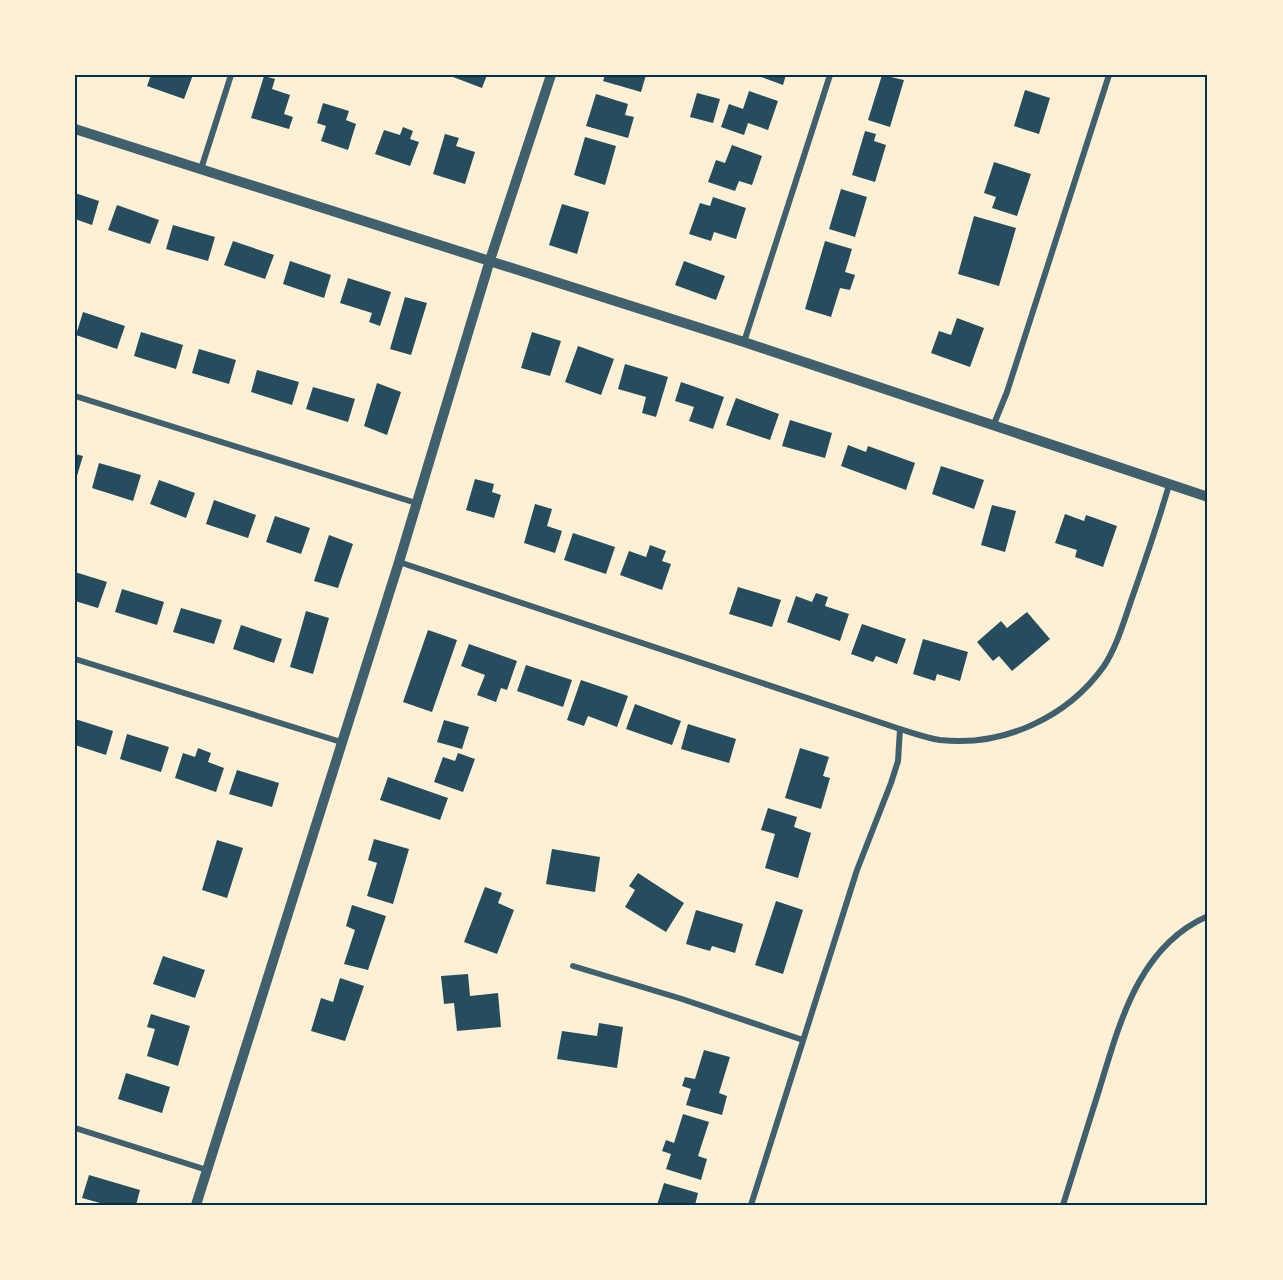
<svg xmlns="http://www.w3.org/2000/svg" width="1283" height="1280" font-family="Montserrat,sans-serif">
  <rect width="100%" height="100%" fill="#fdf0d5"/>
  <path fill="#264d5e" d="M 151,75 L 193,75 L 184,99 L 147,86 Z
    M 453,75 L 487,75 L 482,88 L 453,77 Z
    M 605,75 L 646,75 L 641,92 L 603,81 Z
    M 756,75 L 786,75 L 783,85 Z
    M 882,75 L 904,80 L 890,127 L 868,120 Z
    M 264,76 L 275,79 L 272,89 L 290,95 L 284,114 L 293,117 L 289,129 L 251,118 Z
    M 1025,90 L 1050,98 L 1039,134 L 1014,126 Z
    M 749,91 L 778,101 L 768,130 L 748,123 L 744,135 L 721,127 L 729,104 L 743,109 Z
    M 697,93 L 720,99 L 713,123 L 690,117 Z
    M 596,94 L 628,104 L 625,115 L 634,117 L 628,138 L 586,126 Z
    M 323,103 L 349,111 L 346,120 L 356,124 L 348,150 L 321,141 L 326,126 L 317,123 Z
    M 403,127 L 413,131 L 410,139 L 419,142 L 410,166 L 375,154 L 384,130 L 400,135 Z
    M 865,131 L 876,134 L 874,141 L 886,145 L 875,182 L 852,175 Z
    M 445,134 L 459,138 L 456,146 L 475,152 L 465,184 L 433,174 Z
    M 585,137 L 616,146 L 605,185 L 574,175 Z
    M 732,145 L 762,156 L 752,185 L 739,181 L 735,191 L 708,182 L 716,160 L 725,163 Z
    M 994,162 L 1031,174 L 1017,216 L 992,208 L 996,197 L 984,193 Z
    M 841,189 L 867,197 L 855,237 L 829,229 Z
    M 75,193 L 99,201 L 92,225 L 75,219 Z
    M 713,197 L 746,208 L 736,239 L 714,232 L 711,241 L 689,234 L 700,203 L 710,206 Z
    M 562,204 L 589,212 L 577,254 L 549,245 Z
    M 117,205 L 159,220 L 150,244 L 108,230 Z
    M 974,216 L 1016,228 L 999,286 L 958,274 Z
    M 173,225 L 215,237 L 208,261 L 166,249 Z
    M 233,241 L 274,255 L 265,279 L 224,265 Z
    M 825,241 L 852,249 L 845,272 L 855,275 L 850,290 L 840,288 L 831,317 L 805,309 Z
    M 290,261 L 331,275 L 324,298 L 283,284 Z
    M 684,261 L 725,276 L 716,300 L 675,285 Z
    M 348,278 L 391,292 L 380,326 L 369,322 L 372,313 L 340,303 Z
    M 405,297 L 427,303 L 411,355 L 390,349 Z
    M 83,312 L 125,326 L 117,349 L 76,335 Z
    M 957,318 L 984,328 L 970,367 L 931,353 L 939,331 L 951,335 Z
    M 141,332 L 183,345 L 176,369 L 134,356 Z
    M 532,332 L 561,341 L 550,376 L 521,368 Z
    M 578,346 L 614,359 L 601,395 L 565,382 Z
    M 199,349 L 236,360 L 229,384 L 192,373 Z
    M 625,364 L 668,377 L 656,417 L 642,413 L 646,397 L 618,389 Z
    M 257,370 L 299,382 L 292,405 L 251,392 Z
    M 681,382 L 724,397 L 713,429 L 689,421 L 694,407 L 675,401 Z
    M 377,383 L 401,392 L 387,435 L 364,426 Z
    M 313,387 L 355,399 L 348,422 L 306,409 Z
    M 736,398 L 779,414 L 770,440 L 726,425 Z
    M 790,420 L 832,433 L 825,458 L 782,446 Z
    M 848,445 L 866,452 L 868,446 L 915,463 L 906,490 L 841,466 Z
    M 75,454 L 83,456 L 76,479 L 75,479 Z
    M 99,463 L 141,475 L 133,501 L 92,488 Z
    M 941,466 L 984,480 L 974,509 L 932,494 Z
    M 475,479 L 494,484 L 492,492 L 501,495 L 494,518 L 466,510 Z
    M 159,480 L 195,493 L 186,518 L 150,504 Z
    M 214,500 L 256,515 L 248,538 L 206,524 Z
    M 535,504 L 552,509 L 547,526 L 562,531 L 555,553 L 524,543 Z
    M 992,505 L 1016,511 L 1005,552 L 981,545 Z
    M 1065,514 L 1084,521 L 1086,515 L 1117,526 L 1103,567 L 1075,557 L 1077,550 L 1055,543 Z
    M 275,516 L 310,528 L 301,554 L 266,542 Z
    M 573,533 L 615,547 L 606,574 L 564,560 Z
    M 329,535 L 353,544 L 338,588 L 314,581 Z
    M 650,545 L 666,551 L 662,561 L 671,564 L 662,590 L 620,575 L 629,551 L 646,557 Z
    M 75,572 L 107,582 L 98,608 L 75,601 Z
    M 738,587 L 781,600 L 772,627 L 729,614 Z
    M 122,589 L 164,602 L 157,625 L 115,612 Z
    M 816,593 L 828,597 L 825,606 L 849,614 L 840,641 L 787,622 L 796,596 L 812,602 Z
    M 181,608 L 222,620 L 214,644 L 173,632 Z
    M 306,611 L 329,618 L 313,674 L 290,667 Z
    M 1027,612 L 1050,639 L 1012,671 L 999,656 L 993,661 L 977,642 L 1001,621 L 1007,628 Z
    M 862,624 L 906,639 L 897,664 L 876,656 L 873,662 L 851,654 Z
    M 241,625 L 282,639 L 274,663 L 233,649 Z
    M 428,630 L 457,640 L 432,712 L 403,702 Z
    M 923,639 L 968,652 L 960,681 L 937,674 L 935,681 L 913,674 Z
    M 469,644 L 517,661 L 507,690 L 501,688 L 496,702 L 477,695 L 485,675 L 461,666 Z
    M 526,665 L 572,680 L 563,707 L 517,691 Z
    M 581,680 L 628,696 L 617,727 L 588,716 L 584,726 L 567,720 Z
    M 635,704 L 681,721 L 672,745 L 626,729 Z
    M 75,719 L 113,731 L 106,755 L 75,745 Z
    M 444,720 L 469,727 L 462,749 L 437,742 Z
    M 688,724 L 736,739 L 729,763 L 681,749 Z
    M 127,734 L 169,747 L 161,772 L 120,759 Z
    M 198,748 L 211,753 L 208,762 L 224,768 L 216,792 L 175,778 L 183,753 L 195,757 Z
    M 800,748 L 829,757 L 823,776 L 830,778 L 821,809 L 785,798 Z
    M 458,753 L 475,759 L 463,792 L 434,782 L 443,757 L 455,761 Z
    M 237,770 L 279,783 L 272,807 L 229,794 Z
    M 388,777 L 448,798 L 440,820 L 380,800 Z
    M 768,808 L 797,817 L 794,827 L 811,833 L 798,878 L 765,868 L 775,834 L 761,830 Z
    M 374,839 L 409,849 L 393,904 L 367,896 L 377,863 L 368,860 Z
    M 217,840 L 243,848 L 227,898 L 202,890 Z
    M 552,849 L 600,857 L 595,892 L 546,884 Z
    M 638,873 L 684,903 L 666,932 L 625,907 L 635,890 L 629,886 Z
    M 485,887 L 502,893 L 498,903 L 514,910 L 497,954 L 464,942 Z
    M 776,901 L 803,910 L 783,974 L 755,965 Z
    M 352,905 L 386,916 L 368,970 L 344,964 L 355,930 L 346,926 Z
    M 696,910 L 743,924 L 735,953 L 712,946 L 710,951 L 686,944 Z
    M 163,956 L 205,970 L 195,998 L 153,984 Z
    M 468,974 L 470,996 L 498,993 L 501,1027 L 457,1031 L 454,1003 L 444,1004 L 441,976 Z
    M 340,978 L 364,986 L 345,1041 L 311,1031 L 321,998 L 333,1002 Z
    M 151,1014 L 190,1026 L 178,1066 L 147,1056 L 155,1029 L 147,1027 Z
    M 599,1023 L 623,1027 L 617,1068 L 557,1059 L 562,1031 L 597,1036 Z
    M 704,1050 L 730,1057 L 719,1093 L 727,1096 L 722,1115 L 686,1105 L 691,1089 L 682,1086 L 685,1077 L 695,1079 Z
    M 126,1073 L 170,1087 L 162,1113 L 118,1099 Z
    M 683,1114 L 709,1122 L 698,1156 L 707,1159 L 701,1180 L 666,1169 L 671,1154 L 662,1151 L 666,1140 L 674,1143 Z
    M 89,1175 L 140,1190 L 136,1205 L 100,1205 L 100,1203 L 82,1198 Z
    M 664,1183 L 698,1193 L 695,1205 L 657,1205 Z"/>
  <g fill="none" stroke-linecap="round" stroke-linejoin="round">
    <path stroke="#3f606c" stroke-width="6" d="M 201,169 L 231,75
      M 744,342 L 830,75
      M 75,396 L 416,503
      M 994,424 L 1007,392 L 1109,75
      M 399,562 L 900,729 C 913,733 927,738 940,740 C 1003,747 1067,718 1104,666 C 1117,646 1124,621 1132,598 C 1145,561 1158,523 1169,485
      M 75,659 L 341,742
      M 573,966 L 682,999 L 803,1040
      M 75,1128 L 207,1170
      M 751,1205 L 857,870 L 891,783 L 898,761 L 900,729
      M 1063,1205 C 1075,1166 1088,1126 1100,1087 C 1120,1022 1139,946 1208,916"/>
    <path stroke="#3f606c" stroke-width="10" d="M 75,129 L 744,342 L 1208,497
      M 196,1205 L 399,562 L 490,260 L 551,75"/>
  </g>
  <rect width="1283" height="1280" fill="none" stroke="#fdf0d5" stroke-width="153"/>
  <rect x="76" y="76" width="1130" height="1128" fill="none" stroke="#003049" stroke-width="2"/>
</svg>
